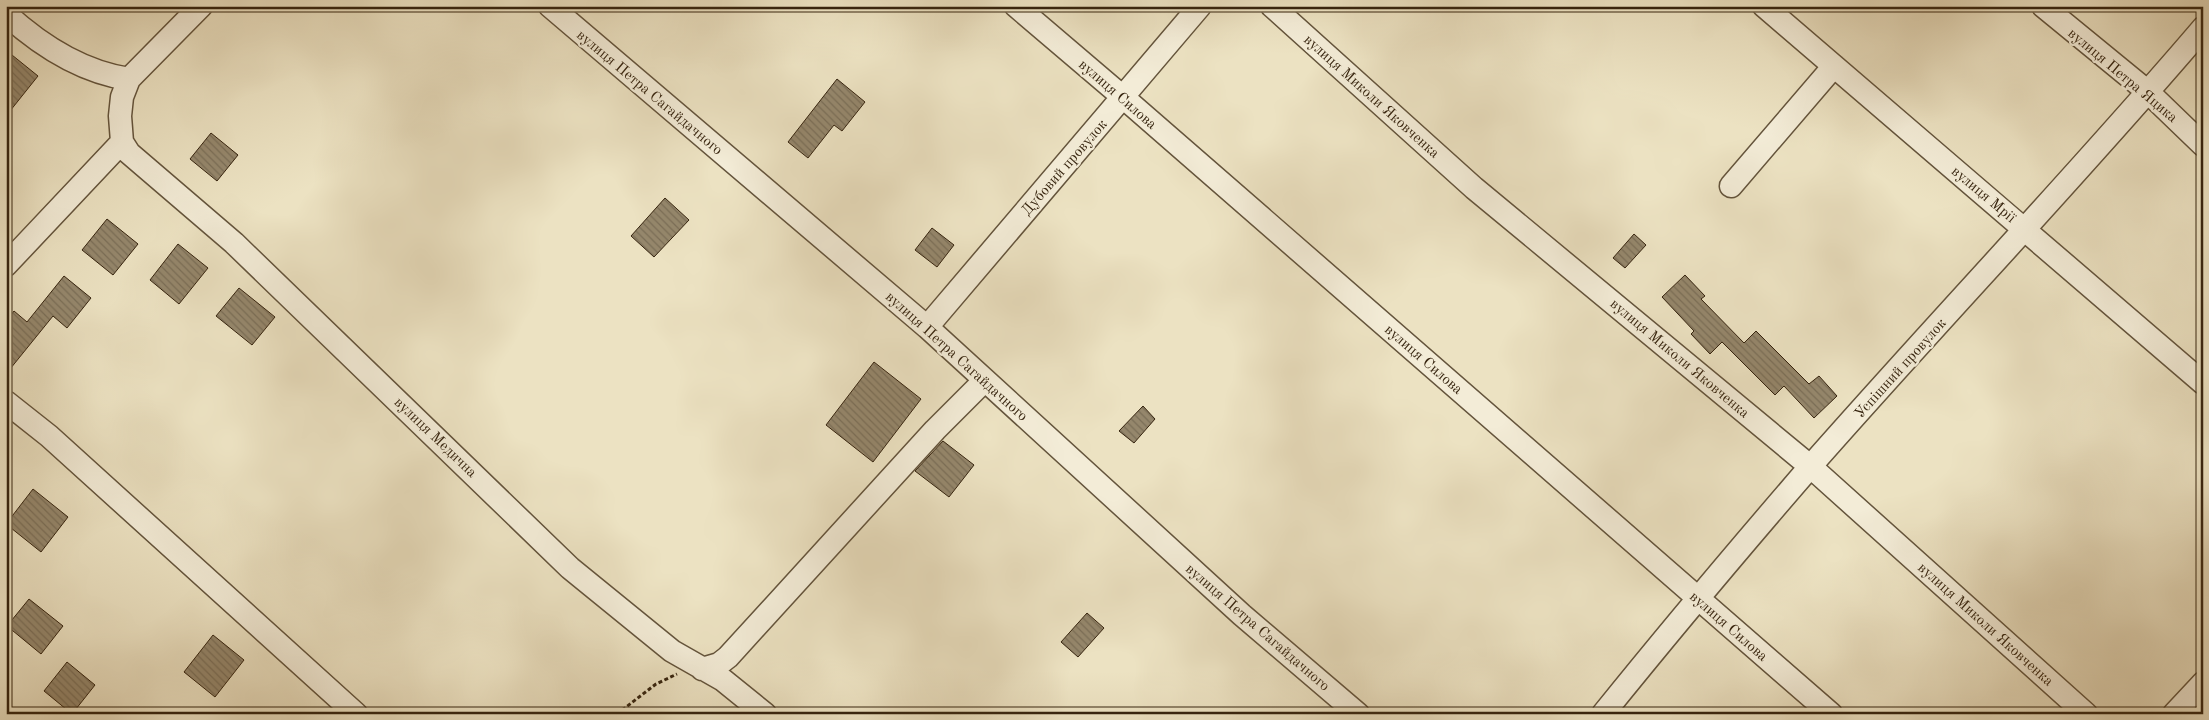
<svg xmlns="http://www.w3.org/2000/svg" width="2209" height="720" font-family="'Old Standard TT',serif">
  <defs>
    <pattern id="building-back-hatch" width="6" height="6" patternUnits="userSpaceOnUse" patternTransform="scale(1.25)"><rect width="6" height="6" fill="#95876c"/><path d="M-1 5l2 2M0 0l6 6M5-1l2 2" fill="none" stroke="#7a6e57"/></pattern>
  </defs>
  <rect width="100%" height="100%" fill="#ece2c2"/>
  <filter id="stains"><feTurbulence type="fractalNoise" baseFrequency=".004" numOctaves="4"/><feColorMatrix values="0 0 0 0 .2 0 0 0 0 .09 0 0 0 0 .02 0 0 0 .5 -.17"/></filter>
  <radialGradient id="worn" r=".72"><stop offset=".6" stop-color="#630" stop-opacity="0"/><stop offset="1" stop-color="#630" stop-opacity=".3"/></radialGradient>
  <path fill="url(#building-back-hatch)" stroke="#36240f" d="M 12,55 L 38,76 L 6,116 L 6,62 Z
    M 837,79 L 865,102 L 842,131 L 834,125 L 808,158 L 788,142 Z
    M 211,133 L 238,155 L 217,181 L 190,159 Z
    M 665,198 L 689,220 L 654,257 L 631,236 Z
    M 107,219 L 138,244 L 113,275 L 82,250 Z
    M 932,228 L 954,245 L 937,267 L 915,250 Z
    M 1634,234 L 1646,245 L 1625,268 L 1613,258 Z
    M 178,244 L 208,268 L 179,304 L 150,280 Z
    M 1685,275 L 1705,296 L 1701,299 L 1744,343 L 1756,331 L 1809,384 L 1819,376 L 1837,396 L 1814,418 L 1784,386 L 1775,395 L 1722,342 L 1710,354 L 1691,334 L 1694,331 L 1662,297 Z
    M 64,276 L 91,298 L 67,328 L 53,316 L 6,374 L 6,321 L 14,311 L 27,322 Z
    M 239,288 L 275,317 L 252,345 L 216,316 Z
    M 874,362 L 921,399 L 873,462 L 826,425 Z
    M 1143,406 L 1155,419 L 1134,443 L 1119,431 Z
    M 943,441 L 974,465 L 949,497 L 915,471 Z
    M 33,489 L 68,517 L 41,552 L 6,524 Z
    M 29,599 L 63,626 L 41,654 L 7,626 Z
    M 1087,613 L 1104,628 L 1078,657 L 1061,642 Z
    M 213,635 L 244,660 L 215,697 L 184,672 Z
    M 67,662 L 95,685 L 72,714 L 44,691 Z"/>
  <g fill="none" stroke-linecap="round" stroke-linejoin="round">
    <defs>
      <path id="minor" d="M 201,6 L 129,79 L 122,97 L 120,116 L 122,142 L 129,153 L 234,243 L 570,568 L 672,651 L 723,680 L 765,714
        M 550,6 L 927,327 L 1242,615 L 1358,714
        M 1016,6 L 1124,98 L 1831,714
        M 1272,6 L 1474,188 L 1811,467 L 2086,714
        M 1764,6 L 2203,383
        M 2043,6 L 2148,92 L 2203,145
        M 6,14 C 40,45 82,72 129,79
        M 1731,186 L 1834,66
        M 6,265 L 122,142
        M 927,327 L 1200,6
        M 6,402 L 49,436 L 356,714
        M 702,669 L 719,664 L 728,657 L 935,430 L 985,380
        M 1603,714 C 1670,631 1739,549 1809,468 C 1939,320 2075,178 2203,28
        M 2174,714 L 2203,683"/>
    </defs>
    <use href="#minor" stroke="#64543c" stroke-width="25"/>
    <path stroke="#36240f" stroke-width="3" stroke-dasharray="4 2.5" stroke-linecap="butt" d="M 617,714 L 656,684 L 677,674"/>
    <use href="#minor" stroke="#f3ecd7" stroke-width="22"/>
  </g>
  <g text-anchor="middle" stroke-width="4.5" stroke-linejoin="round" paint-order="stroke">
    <g font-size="15" fill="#36240f" stroke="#f3ecd7">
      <text transform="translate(2123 75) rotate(40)" y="5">вулиця Петра Яцика</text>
      <text transform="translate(650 92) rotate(40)" y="5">вулиця Петра Сагайдачного</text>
      <text transform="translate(1118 94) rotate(41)" y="5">вулиця Силова</text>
      <text transform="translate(1372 96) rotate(42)" y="5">вулиця Миколи Яковченка</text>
      <text transform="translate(1064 167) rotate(-49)" y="5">Дубовий провулок</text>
      <text transform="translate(1984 194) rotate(40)" y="5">вулиця Мрії</text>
      <text transform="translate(957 356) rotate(42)" y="5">вулиця Петра Сагайдачного</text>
      <text transform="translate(1680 358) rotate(40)" y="5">вулиця Миколи Яковченка</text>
      <text transform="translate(1424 359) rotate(41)" y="5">вулиця Силова</text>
      <text transform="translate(1900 368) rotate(-48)" y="5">Успішний провулок</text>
      <text transform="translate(436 437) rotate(44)" y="5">вулиця Медична</text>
      <text transform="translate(1986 624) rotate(42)" y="5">вулиця Миколи Яковченка</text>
      <text transform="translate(1729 626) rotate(41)" y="5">вулиця Силова</text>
      <text transform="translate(1258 627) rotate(41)" y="5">вулиця Петра Сагайдачного</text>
    </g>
  </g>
  <rect width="2209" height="720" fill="none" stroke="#ece2c2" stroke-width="25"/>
  <rect x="8" y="8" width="2194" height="705" fill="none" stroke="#36240f" stroke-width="2.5"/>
  <rect x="12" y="12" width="2184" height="695" fill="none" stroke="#36240f"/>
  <rect width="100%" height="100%" filter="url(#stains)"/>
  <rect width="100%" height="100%" fill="url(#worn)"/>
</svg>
